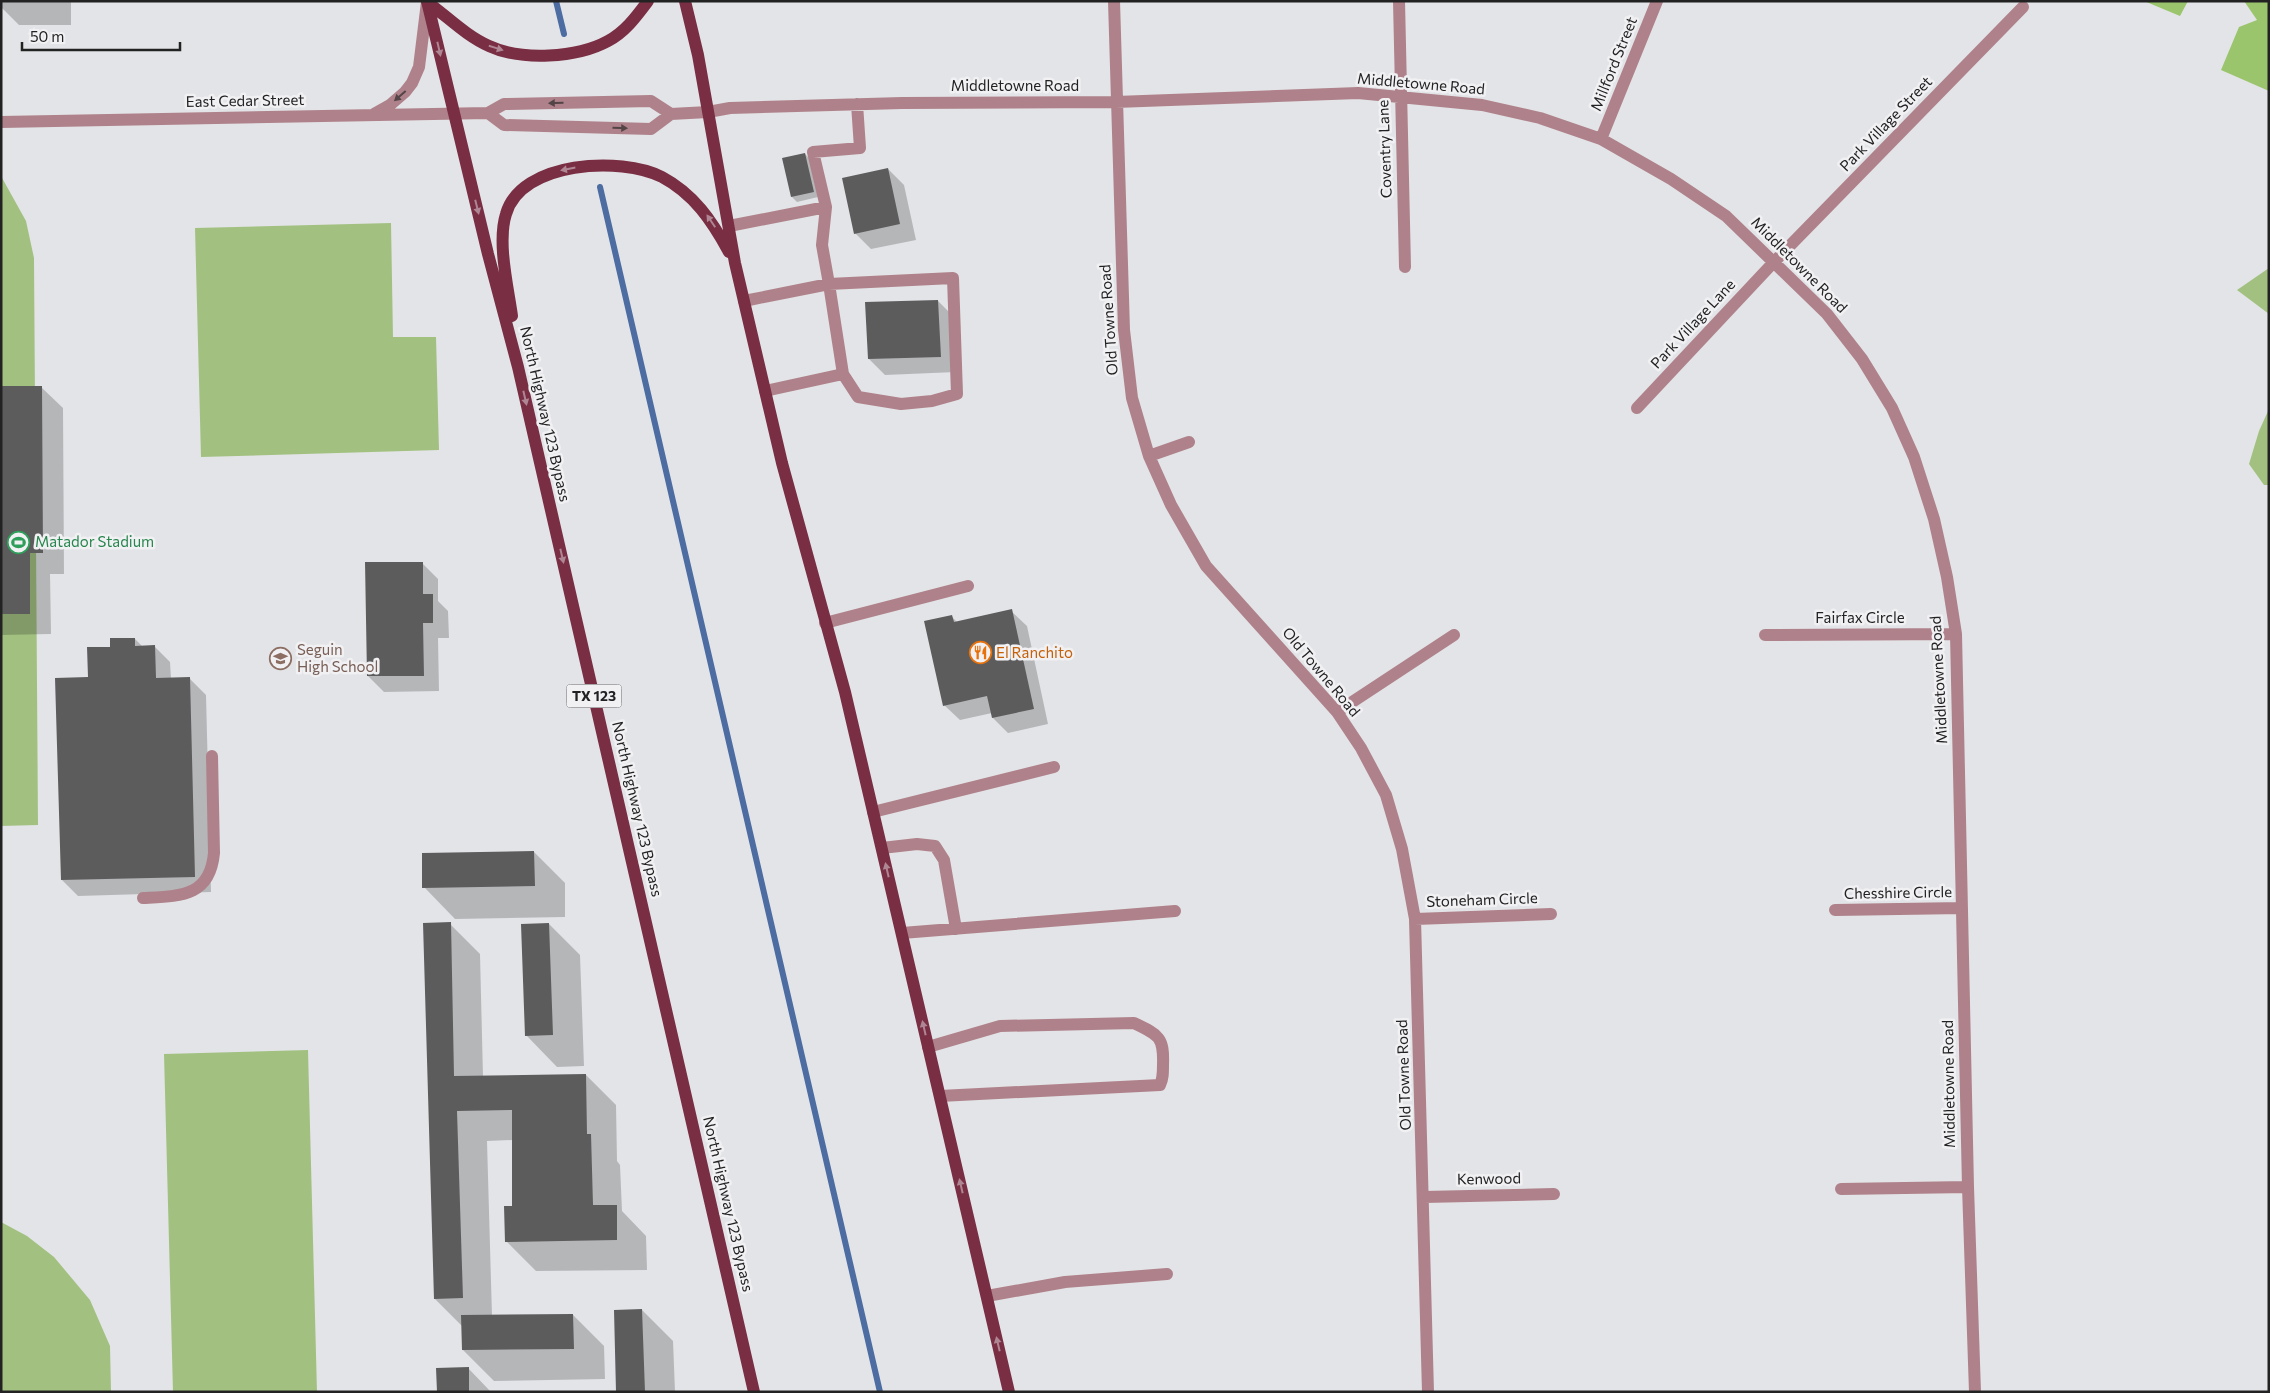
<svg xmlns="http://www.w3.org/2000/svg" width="2270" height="1393" font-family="Commissioner,sans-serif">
  <rect width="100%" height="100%" fill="#e3e4e7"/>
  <path fill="#a2c181" d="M 1,176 L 26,221 L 34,258 L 38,825 L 1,826 Z
    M 391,223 L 393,337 L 436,337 L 439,450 L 201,457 L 195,228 Z
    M 2269,268 L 2269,314 L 2237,290 Z
    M 2269,409 L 2269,485 L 2264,485 L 2249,464 L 2259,431 Z
    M 308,1050 L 317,1392 L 173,1392 L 164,1054 Z
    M 1,1222 L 27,1236 L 54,1257 L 90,1300 L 110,1346 L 111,1392 L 1,1392 Z"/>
  <path fill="#9bc56c" d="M 2144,1 L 2188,1 L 2180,16 Z
    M 2244,1 L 2269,1 L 2269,91 L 2221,70 L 2239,27 L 2257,20 Z"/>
  <path fill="#0003" d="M 1,1 L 71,1 L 71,25 L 19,25 L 1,7 Z
    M 805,154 L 810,159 L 818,197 L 797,202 L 792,197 Z
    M 888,169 L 904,185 L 916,240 L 871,249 L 855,233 Z
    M 938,301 L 954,317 L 956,372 L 885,375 L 869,359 Z
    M 1,387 L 41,387 L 63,408 L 64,574 L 50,574 L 51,634 L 1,635 Z
    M 422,563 L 438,579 L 438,601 L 448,611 L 449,638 L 438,638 L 439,691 L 384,692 L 368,676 Z
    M 1011,611 L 1027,626 L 1048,724 L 1008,733 L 993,718 L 992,713 L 960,720 L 944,705 L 952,617 L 958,623 Z
    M 135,639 L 143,647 L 154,646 L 170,662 L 171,679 L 190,679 L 206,695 L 211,892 L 78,896 L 62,880 L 89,679 L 112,648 Z
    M 534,852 L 565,883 L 565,917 L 455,919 L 424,887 Z
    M 450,924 L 480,954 L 483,1077 L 586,1075 L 616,1105 L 617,1161 L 620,1165 L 622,1211 L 646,1236 L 647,1270 L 536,1271 L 506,1241 L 514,1207 L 513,1140 L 487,1141 L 492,1316 L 573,1315 L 604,1346 L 605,1379 L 494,1381 L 463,1350 L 462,1326 L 435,1299 Z
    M 549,924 L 580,955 L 584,1066 L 557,1067 L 526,1035 Z
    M 642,1310 L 673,1341 L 675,1392 L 617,1392 Z
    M 468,1368 L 491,1392 L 438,1392 Z"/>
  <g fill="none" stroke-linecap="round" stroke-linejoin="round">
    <path stroke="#4c6ca2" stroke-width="6" d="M 556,1 L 564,34
      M 600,187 L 880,1392"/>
  </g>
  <path fill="#5d5c5d" d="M 805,153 L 814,192 L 791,197 L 782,158 Z
    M 888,168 L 900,224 L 854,234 L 842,178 Z
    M 938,300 L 941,357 L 868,359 L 865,302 Z
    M 1,386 L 42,386 L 43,553 L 30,553 L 30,614 L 1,614 Z
    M 365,562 L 423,562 L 423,594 L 433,594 L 433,623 L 423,623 L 424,676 L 367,676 Z
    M 1012,609 L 1034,709 L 992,718 L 987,696 L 943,706 L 924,621 L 952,615 L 954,622 Z
    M 110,638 L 135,638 L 135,646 L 155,645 L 156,678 L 190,677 L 195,877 L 61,880 L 55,678 L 88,677 L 87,647 L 110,647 Z
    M 534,851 L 535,886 L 422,888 L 422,853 Z
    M 451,922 L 454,1076 L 586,1074 L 587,1134 L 591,1134 L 593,1205 L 617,1205 L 617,1240 L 505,1242 L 504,1206 L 512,1206 L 512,1110 L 457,1111 L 463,1298 L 434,1299 L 423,923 Z
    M 549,923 L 553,1035 L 525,1036 L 521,924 Z
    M 642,1309 L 645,1392 L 616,1392 L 614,1310 Z
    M 573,1314 L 574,1349 L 462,1350 L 461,1315 Z
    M 469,1367 L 469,1392 L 437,1392 L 436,1368 Z"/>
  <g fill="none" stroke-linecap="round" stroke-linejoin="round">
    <path stroke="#af828b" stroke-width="12" d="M 1114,1 L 1124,330 L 1132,398 L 1149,456 L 1171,505 L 1206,566 L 1337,712 L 1361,748 L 1386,795 L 1402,849 L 1415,919 L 1428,1392
      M 1399,1 L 1405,267
      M 488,113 L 504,125 L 651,129 L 671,114 L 708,112 L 730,108 L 902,103 L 1116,102 L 1358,93 L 1482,105 L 1540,118 L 1601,139 L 1671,179 L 1726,216 L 1827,314 L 1862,359 L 1892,408 L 1914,457 L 1934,519 L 1947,577 L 1956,634 L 1968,1187 L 1975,1392
      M 374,114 L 390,105 L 405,92 L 412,83 L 419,67 L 427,2
      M 1,122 L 488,113 L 504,104 L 651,101 L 671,114
      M 1601,139 L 1657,1
      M 729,226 L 826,207
      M 744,301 L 829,284 L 822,245 L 826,207 L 813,152 L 860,148 L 857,104
      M 765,391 L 843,374 L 829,284 L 953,278 L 957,394 L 932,401 L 901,404 L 858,397 L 843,374
      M 1637,408 L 1773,263 L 2023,7
      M 1149,456 L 1189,442
      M 825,623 L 968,586
      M 1765,635 L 1956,634
      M 1337,712 L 1454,635
      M 873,812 L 1054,767
      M 882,848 L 917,844 L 935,846 L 944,860 L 956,929
      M 143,898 C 180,896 210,897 214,853 L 212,756
      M 1835,910 L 1962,908
      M 1415,919 L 1551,914
      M 902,933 L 1175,911
      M 928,1047 L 1000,1026 L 1134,1023 C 1159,1035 1164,1037 1163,1065 C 1163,1073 1163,1079 1160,1085 L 940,1096
      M 1841,1189 L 1968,1187
      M 1424,1197 L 1554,1194
      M 987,1296 L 1065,1282 L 1167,1274"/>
    <path stroke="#792e43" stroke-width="12" d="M 427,1 L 488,254 L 518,367 L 754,1392
      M 685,1 L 698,55 L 735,263 L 782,463 L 845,692 L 1009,1392
      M 427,2 C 447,16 466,36 489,46 C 521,61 577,58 608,41 C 625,32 636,17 648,1
      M 512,316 C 508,287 497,242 506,214 C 521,161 621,156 662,177 C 694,194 712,221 729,252"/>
  </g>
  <defs><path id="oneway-solid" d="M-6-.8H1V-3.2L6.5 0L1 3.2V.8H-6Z" transform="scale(1.25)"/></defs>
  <g fill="#af8693">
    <use href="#oneway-solid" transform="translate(496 48) rotate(17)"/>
    <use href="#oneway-solid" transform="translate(439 49) rotate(77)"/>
    <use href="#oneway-solid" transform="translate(568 169) rotate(169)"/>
    <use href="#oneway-solid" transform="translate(477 207) rotate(76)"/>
    <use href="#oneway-solid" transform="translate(711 221) rotate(-124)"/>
    <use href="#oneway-solid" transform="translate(525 398) rotate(77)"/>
    <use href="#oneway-solid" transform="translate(562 556) rotate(77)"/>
    <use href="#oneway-solid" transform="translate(887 870) rotate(-103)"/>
    <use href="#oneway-solid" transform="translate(924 1028) rotate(-103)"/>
    <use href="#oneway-solid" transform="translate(961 1186) rotate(-103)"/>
    <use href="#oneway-solid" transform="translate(998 1344) rotate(-103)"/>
  </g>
  <g fill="#534447">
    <use href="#oneway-solid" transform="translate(400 96) rotate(139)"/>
    <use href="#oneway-solid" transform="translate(556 103) rotate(179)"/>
    <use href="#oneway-solid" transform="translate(620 128) rotate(1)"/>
  </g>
  <defs>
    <symbol id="stadium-ring" viewBox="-11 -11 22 22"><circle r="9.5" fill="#f1f1f4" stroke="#2e9e5b" stroke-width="1.5"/><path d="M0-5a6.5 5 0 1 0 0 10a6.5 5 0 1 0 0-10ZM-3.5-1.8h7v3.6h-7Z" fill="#2e9e5b"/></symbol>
    <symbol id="restaurant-ring" viewBox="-11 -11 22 22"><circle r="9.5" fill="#f1f1f4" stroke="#e8710a" stroke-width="1.5"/><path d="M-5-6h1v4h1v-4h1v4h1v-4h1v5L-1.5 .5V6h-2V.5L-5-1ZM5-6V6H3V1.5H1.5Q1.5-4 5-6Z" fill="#e8710a"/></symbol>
    <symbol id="school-ring" viewBox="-11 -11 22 22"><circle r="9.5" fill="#f1f1f4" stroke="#8d6e63" stroke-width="1.5"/><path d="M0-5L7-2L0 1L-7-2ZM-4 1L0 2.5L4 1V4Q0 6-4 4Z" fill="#8d6e63"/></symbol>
  </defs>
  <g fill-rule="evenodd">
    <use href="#stadium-ring" x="6" y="530" width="25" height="25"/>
    <use href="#restaurant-ring" x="968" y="640" width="25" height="25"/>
    <use href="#school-ring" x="268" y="646" width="25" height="25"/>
  </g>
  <g text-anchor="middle" stroke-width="5" stroke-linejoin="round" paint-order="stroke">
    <rect fill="#f1f1f4" stroke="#606062" stroke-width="1" x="566.5" y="684.5" width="55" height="23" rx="4"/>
    <g font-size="14" font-weight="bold" fill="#222223">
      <text x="594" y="701">TX 123</text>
    </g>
    <g font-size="15" fill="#222223" stroke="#f1f1f4">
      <text transform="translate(1614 64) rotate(-68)" y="5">Millford Street</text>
      <text transform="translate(1421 84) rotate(5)" y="5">Middletowne Road</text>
      <text x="1015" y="91">Middletowne Road</text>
      <text transform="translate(245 101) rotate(-1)" y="5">East Cedar Street</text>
      <text transform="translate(1886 124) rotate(-46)" y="5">Park Village Street</text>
      <text transform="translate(1385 149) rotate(-92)" y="5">Coventry Lane</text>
      <text transform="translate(1799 265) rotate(45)" y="5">Middletowne Road</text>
      <text transform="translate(1109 320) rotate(-94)" y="5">Old Towne Road</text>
      <text transform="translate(1693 324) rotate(-47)" y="5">Park Village Lane</text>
      <text transform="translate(545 414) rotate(77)" y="5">North Highway 123 Bypass</text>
      <text x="1860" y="623">Fairfax Circle</text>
      <text transform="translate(1321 672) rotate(50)" y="5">Old Towne Road</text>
      <text transform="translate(1939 680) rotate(-93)" y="5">Middletowne Road</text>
      <text transform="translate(637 809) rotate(77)" y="5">North Highway 123 Bypass</text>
      <text transform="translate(1898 893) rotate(-1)" y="5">Chesshire Circle</text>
      <text transform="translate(1482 900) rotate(-2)" y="5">Stoneham Circle</text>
      <text transform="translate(1404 1075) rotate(-92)" y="5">Old Towne Road</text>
      <text transform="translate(1949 1084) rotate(-91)" y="5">Middletowne Road</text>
      <text transform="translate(1489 1179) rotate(-1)" y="5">Kenwood</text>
      <text transform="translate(728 1204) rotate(77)" y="5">North Highway 123 Bypass</text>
    </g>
    <g font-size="15" fill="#27864d" stroke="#f1f1f4" text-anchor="start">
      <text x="35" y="547">Matador Stadium</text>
    </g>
    <g font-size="15" fill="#785e54" stroke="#f1f1f4" text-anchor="start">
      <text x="297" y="655">Seguin<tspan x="297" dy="17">High School</tspan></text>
    </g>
    <g font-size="15" fill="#c56008" stroke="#f1f1f4" text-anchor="start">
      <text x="996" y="658">El Ranchito</text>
    </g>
  </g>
  <rect width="2270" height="1393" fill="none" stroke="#222223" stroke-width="5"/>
  <path d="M22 42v8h158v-8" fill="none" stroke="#222223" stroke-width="2.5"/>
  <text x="30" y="42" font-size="15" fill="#222223" stroke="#f1f1f4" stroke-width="4" paint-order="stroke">50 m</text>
</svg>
